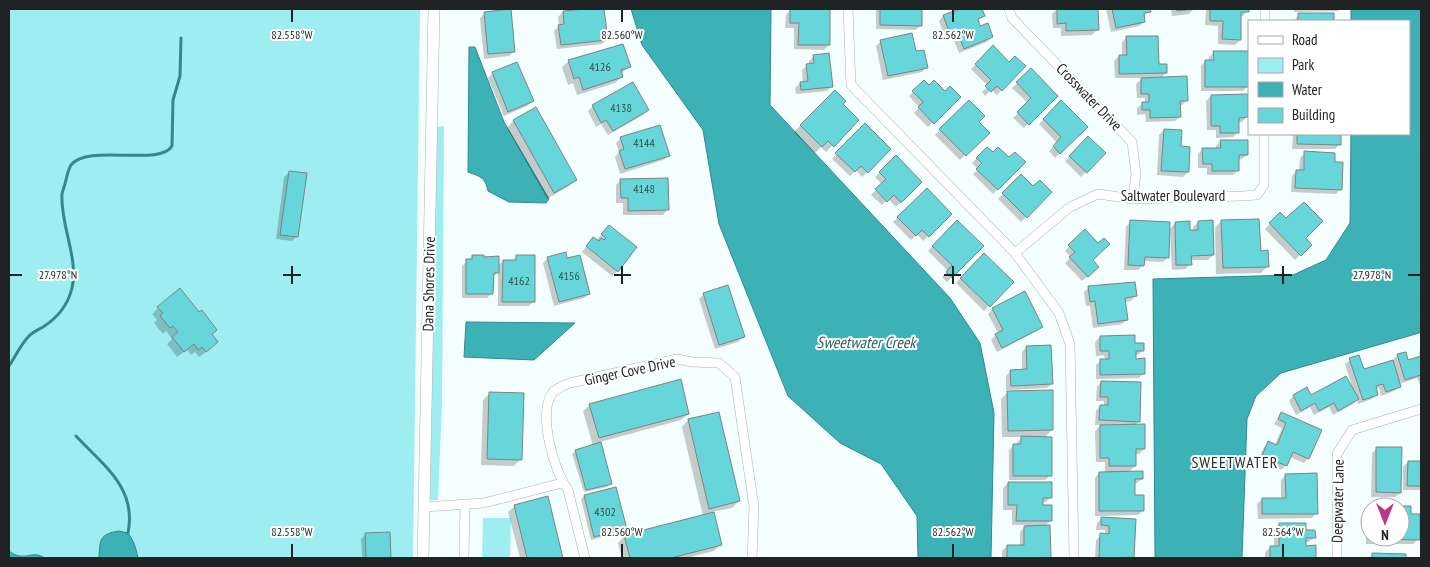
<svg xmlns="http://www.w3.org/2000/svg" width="1430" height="567" font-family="'PT Sans Narrow',sans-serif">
  <rect width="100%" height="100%" fill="#f4fefe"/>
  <path fill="#9eeef1" d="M 9,9 L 420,9 L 413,558 L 9,558 Z
    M 444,126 L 442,403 L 438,500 L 430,500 L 437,127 Z
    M 483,518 L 511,518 L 510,558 L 482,558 Z"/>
  <path fill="#3db2b6" stroke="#34878a" d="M 631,9 L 771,9 L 770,105 L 950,298 L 980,343 L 994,413 L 991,558 L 918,558 L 917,516 L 881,464 L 840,443 L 788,396 L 719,224 L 703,130 L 642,45 Z
    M 1351,9 L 1421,9 L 1421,331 L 1419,333 L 1281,373 L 1256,396 L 1247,419 L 1242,558 L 1155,558 L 1153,279 L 1293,275 L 1326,260 L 1350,223 L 1351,134 L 1409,134 L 1409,21 L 1351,21 Z
    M 469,47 L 475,47 L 504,122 L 549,199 L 546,203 L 509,202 L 488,191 C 485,177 481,177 468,172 Z
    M 466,322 L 575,323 L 534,360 L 464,357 Z
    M 119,531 L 128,533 C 134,541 136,548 138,558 L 99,558 C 100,540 99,534 119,531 Z
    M 9,551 C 25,563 31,549 45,558 L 9,558 Z"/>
  <path fill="#0003" d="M 603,9 L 607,39 L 602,44 L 557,49 L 554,31 L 559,26 L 558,17 L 563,12 Z
    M 876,9 L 921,9 L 921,25 L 916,30 L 876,29 Z
    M 964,9 L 981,9 L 984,16 L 977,21 L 980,28 L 992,37 L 987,42 L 959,53 L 953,38 L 946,41 L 939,21 L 943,16 Z
    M 1057,9 L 1097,9 L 1097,30 L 1092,35 L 1061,36 L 1061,28 L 1053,28 L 1052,14 Z
    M 1106,9 L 1149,9 L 1150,11 L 1143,17 L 1144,22 L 1139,26 L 1111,32 Z
    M 1171,9 L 1194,9 L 1189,14 L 1172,16 Z
    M 1206,9 L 1247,9 L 1247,11 L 1243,16 L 1240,16 L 1240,40 L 1235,45 L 1218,44 L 1218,26 L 1205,25 Z
    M 1294,9 L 1341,9 L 1338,11 L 1294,12 Z
    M 790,10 L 829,45 L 824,50 L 794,49 L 794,28 L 785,28 L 786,15 Z
    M 485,13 L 514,51 L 509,56 L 484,59 L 480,18 Z
    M 1299,14 L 1332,14 L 1332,21 L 1294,21 Z
    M 1127,37 L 1166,73 L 1160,79 L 1187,100 L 1182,105 L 1179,105 L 1180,117 L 1175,121 L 1146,122 L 1145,114 L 1137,115 L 1137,108 L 1142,104 L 1145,103 L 1145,98 L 1137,98 L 1136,84 L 1143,78 L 1115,78 L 1114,61 L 1119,56 L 1122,56 L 1122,42 Z
    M 881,41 L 915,53 L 926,67 L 922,72 L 883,80 L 876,46 Z
    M 993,47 L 1009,63 L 1024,66 L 997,95 L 991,90 L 985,96 L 982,92 L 988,86 L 971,69 Z
    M 1214,52 L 1248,86 L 1243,91 L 1201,91 L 1201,66 L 1205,61 L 1209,61 L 1209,57 Z
    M 814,56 L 832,86 L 827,91 L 796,94 L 795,88 L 800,83 L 803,83 L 802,70 L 807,65 L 809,65 L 809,61 Z
    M 569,61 L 629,67 L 621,74 L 622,77 L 615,83 L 577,95 L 573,83 L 568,85 L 562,67 Z
    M 1031,70 L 1056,96 L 1024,128 L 1013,118 L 1028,103 L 1012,88 Z
    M 493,73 L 532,101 L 527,106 L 504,116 L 488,78 Z
    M 924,82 L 929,87 L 959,97 L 928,127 L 914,113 L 919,107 L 909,96 Z
    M 835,91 L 841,104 L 857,120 L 826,152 L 821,147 L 815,153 L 794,132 Z
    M 1211,96 L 1247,117 L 1242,122 L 1238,122 L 1238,132 L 1233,137 L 1216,138 L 1216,130 L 1207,130 L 1206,101 Z
    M 969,101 L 977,122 L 988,133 L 960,160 L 935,135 Z
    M 1061,102 L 1086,127 L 1055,158 L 1049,151 L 1057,143 L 1039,124 Z
    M 593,106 L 648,110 L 643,115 L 608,135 L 601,124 L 596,127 L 588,111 Z
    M 536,108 L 576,180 L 569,186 L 547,199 L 507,128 L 513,121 Z
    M 865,125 L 890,149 L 862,177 L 856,170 L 850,176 L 832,159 Z
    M 1164,130 L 1180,148 L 1188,172 L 1183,177 L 1157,175 L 1159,135 Z
    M 1293,134 L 1340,134 L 1340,144 L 1335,149 L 1292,149 Z
    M 621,138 L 668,156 L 663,160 L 620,174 L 615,157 L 619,152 L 616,143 Z
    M 1088,138 L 1104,153 L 1081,177 L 1065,161 Z
    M 1221,141 L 1247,155 L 1242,159 L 1238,160 L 1238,170 L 1233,175 L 1207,175 L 1207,168 L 1198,168 L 1198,154 L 1203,149 L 1216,149 L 1216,146 Z
    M 987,149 L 992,154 L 1024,162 L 993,194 L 973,174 L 978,169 L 972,163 Z
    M 1305,153 L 1334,163 L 1340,189 L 1336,194 L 1291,192 L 1292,176 L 1296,171 L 1299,171 L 1300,158 Z
    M 896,157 L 920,182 L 896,207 L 888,199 L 882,205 L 871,195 L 882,184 L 875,177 Z
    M 289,172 L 297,236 L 292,241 L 276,239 L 284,177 Z
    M 1021,176 L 1033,188 L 1050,192 L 1021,222 L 998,199 Z
    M 621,180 L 667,210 L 663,215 L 623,215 L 623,203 L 616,203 L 616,185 Z
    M 927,190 L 950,214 L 923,241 L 917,234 L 911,240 L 893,222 Z
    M 1280,214 L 1310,245 L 1295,260 L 1265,229 Z
    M 1221,221 L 1260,252 L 1268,266 L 1261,273 L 1216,274 L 1215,228 Z
    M 957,222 L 982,246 L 947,282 L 942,277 L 948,271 L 928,251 Z
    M 1130,222 L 1169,230 L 1175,223 L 1189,231 L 1193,231 L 1193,227 L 1198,222 L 1213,255 L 1208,260 L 1190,260 L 1190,264 L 1186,269 L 1172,270 L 1170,231 L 1168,231 L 1168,257 L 1163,262 L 1143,261 L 1143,265 L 1138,270 L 1124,270 L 1126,227 Z
    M 604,231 L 617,271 L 612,276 L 582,252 L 589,243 L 596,241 Z
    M 1085,231 L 1091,260 L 1098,267 L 1082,281 L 1065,263 L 1071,257 L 1065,251 Z
    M 984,255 L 1012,282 L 984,311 L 956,283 Z
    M 473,256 L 497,266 L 503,261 L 512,261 L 517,256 L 534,301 L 529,306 L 498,306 L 498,272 L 493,277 L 492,293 L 487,298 L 462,298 L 462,266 Z
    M 548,258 L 566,260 L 589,294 L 584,298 L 554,306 L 543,263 Z
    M 1089,287 L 1135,296 L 1131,301 L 1124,302 L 1127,320 L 1122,324 L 1093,328 L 1090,306 L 1086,306 L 1084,292 Z
    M 704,294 L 743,337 L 738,342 L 715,349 L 699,299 Z
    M 158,308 L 211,335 L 210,349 L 199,357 L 195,352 L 191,355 L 187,350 L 177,357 L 167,344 L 172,339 L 166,331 L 163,334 L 154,323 L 157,320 L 152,314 Z
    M 993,309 L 1042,326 L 1037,331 L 997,352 L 991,340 L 998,333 L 988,314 Z
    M 1100,337 L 1134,344 L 1143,350 L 1138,355 L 1134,355 L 1134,360 L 1143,374 L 1139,378 L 1096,379 L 1096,365 L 1101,360 L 1105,360 L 1104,355 L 1096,356 L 1095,342 Z
    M 1027,347 L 1052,383 L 1047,388 L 1006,390 L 1006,376 L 1011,371 L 1022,371 L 1022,352 Z
    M 1421,350 L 1421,387 L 1417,378 L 1399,384 L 1399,387 L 1394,391 L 1381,396 L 1379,388 L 1375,389 L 1377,394 L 1372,399 L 1358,404 L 1357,400 L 1353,404 L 1333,415 L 1329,407 L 1314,415 L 1310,407 L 1296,415 L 1289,401 L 1293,396 L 1306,389 L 1310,397 L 1352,386 L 1345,364 L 1350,360 L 1363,370 L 1393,360 L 1397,355 L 1405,353 L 1407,362 L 1420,358 L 1419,352 Z
    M 1101,382 L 1139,421 L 1134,426 L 1144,449 L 1139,454 L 1135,454 L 1135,466 L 1128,473 L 1142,479 L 1137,483 L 1133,483 L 1133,496 L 1143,510 L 1138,515 L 1095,516 L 1095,478 L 1099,473 L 1105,473 L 1105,462 L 1096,462 L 1095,431 L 1101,425 L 1095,425 L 1096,411 L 1100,406 L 1104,406 L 1104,401 L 1096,401 L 1097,387 Z
    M 1008,392 L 1052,430 L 1044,438 L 1050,476 L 1045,480 L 1009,480 L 1009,450 L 1014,445 L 1017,445 L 1017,442 L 1023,437 L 1002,437 L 1001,399 Z
    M 490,393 L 520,460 L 514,466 L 481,465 L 483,400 Z
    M 590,405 L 688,414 L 681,420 L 600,442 L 610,484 L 607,487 L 584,492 L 572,454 L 576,451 L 593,446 L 583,411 Z
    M 718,413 L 739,501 L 732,508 L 712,512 L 721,544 L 714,551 L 687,558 L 622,558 L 618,543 L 625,536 L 703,516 L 682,427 L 688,420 Z
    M 1281,414 L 1308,458 L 1304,463 L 1290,457 L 1286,465 L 1281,470 L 1258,460 L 1264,447 L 1269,443 L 1275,445 L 1282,428 L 1274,424 Z
    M 1377,448 L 1400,493 L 1395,497 L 1371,497 L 1372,453 Z
    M 1408,462 L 1421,462 L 1421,490 L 1403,490 L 1403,467 Z
    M 1286,475 L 1316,513 L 1312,518 L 1258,519 L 1257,504 L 1262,499 L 1281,499 L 1281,480 Z
    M 1008,483 L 1051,497 L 1046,502 L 1042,502 L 1042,507 L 1051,520 L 1044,527 L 1049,527 L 1049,558 L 1002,558 L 1002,551 L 1007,546 L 1020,546 L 1020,532 L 1026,525 L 1012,525 L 1012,510 L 1003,510 L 1003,488 Z
    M 584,496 L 625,529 L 622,532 L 591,540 L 581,499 Z
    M 547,498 L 562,558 L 520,558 L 508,512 L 515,506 Z
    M 1400,507 L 1410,516 L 1418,539 L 1413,544 L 1366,544 L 1366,512 L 1370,508 L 1370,537 L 1400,537 Z
    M 1101,519 L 1135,520 L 1133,558 L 1095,558 L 1096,540 L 1101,535 L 1105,535 L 1105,530 L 1096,530 L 1097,523 Z
    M 1279,524 L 1305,532 L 1314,537 L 1309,542 L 1305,542 L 1305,547 L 1314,547 L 1314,558 L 1265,558 L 1265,552 L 1270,548 L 1274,547 L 1274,529 Z
    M 388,533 L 389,558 L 362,558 L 361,539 L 366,534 Z
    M 1373,554 L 1405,556 L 1405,558 L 1369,558 Z"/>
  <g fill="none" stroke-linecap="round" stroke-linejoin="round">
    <path stroke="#34878a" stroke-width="3" d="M 9,366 C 15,357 20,346 28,337 C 32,332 38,330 43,327 C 57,318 68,305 72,288 C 79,259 60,224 62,194 C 63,189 65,185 66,180 C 67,175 68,170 71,165 C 88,143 160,167 172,146 L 173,100 L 180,76 L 181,38
      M 76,436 C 104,466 137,488 128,533"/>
  </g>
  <path fill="#67d6da" stroke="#7b8484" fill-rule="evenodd" d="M 511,9 L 515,52 L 488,54 L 484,12 Z
    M 586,9 L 604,9 L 608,40 L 561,45 L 558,25 L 564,24 L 563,11 Z
    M 790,9 L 830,9 L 830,45 L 798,45 L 799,23 L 790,23 Z
    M 880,9 L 922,9 L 922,26 L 880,25 Z
    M 960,9 L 982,9 L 985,16 L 978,19 L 980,26 L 988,23 L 993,37 L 964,49 L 958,34 L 951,37 L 943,15 Z
    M 1057,9 L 1098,9 L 1099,30 L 1066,31 L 1066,23 L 1057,24 Z
    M 1112,9 L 1150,9 L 1151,12 L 1144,13 L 1145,22 L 1116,28 Z
    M 1176,9 L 1195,9 L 1177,11 Z
    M 1210,9 L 1249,9 L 1249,12 L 1241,12 L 1241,40 L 1222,39 L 1223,21 L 1210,21 Z
    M 1298,13 L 1334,13 L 1334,21 L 1298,21 Z
    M 912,33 L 916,51 L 924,50 L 928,68 L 888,76 L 880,40 Z
    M 1126,36 L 1158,36 L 1159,64 L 1167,64 L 1167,73 L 1119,74 L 1119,55 L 1127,55 Z
    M 623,44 L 631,67 L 621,70 L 623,77 L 583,90 L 579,77 L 574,79 L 568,60 Z
    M 993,45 L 1009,62 L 1015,56 L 1026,66 L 1002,91 L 997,86 L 991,92 L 985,86 L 991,80 L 975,64 Z
    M 1213,51 L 1248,51 L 1249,87 L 1205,87 L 1205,60 L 1214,60 Z
    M 829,53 L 833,87 L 801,90 L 800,82 L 808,81 L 806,64 L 814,63 L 813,55 Z
    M 517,62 L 534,101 L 508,112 L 492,72 Z
    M 1031,68 L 1058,96 L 1029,125 L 1017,112 L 1031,98 L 1016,82 Z
    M 1187,76 L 1188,101 L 1180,101 L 1181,117 L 1150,118 L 1150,110 L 1142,110 L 1142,102 L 1149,102 L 1149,94 L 1141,94 L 1141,78 Z
    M 924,80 L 929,85 L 934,80 L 945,91 L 950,86 L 961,97 L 934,124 L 918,107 L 923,102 L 912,91 Z
    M 633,82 L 649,110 L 613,131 L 606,120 L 601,123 L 592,105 Z
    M 835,90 L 846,101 L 843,104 L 859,120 L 834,147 L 828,141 L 822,147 L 800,125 Z
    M 1248,94 L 1248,117 L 1239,118 L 1239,133 L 1220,133 L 1220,126 L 1211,126 L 1211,95 Z
    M 969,100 L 985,116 L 979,122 L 990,133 L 966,156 L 939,129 Z
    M 1061,100 L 1088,127 L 1060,154 L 1053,146 L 1061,137 L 1043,119 Z
    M 536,107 L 577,180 L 554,193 L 513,120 Z
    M 865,123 L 891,149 L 868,173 L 861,166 L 855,172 L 835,153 Z
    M 660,125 L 670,156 L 625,169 L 619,151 L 624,149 L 620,137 Z
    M 1164,129 L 1182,130 L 1181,146 L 1190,147 L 1189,172 L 1161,171 Z
    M 1297,134 L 1341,134 L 1341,145 L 1297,144 Z
    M 1088,136 L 1106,153 L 1087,173 L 1069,156 Z
    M 1220,140 L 1248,140 L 1248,155 L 1239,155 L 1239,171 L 1212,171 L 1212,164 L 1203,164 L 1202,148 L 1221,148 Z
    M 987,147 L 993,152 L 998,147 L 1009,157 L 1015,152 L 1026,162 L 998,190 L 976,169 L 982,163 L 976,158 Z
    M 1304,151 L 1335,153 L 1335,162 L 1343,162 L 1342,190 L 1295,188 L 1296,170 L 1304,170 Z
    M 896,155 L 922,182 L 901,203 L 894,195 L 887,202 L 875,189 L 886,179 L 879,172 Z
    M 289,171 L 307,173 L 298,237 L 280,235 Z
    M 1021,174 L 1033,186 L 1040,180 L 1052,192 L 1027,218 L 1002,193 Z
    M 668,178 L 669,210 L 628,211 L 628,198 L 621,198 L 620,179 Z
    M 927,188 L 952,214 L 929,237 L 922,230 L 916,236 L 897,217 Z
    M 1304,202 L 1323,221 L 1306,238 L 1312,245 L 1301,256 L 1269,223 L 1280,212 L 1286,218 Z
    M 1259,219 L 1261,251 L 1268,250 L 1269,267 L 1223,268 L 1221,220 Z
    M 957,220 L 984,246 L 952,278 L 946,272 L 952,265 L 932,246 Z
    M 1130,220 L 1170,222 L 1169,258 L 1145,257 L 1144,266 L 1128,265 Z
    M 1213,220 L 1214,255 L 1191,256 L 1192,265 L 1176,265 L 1175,222 L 1190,221 L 1190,230 L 1198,230 L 1198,221 Z
    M 609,225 L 637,247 L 618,272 L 586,246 L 593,237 L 599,241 L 601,238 L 604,240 L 606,238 L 601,234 Z
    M 1085,229 L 1098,243 L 1104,238 L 1110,244 L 1093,260 L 1099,267 L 1088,277 L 1069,257 L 1075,252 L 1068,245 Z
    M 566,252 L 567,258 L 580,255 L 590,294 L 559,302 L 547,257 Z
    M 984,253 L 1014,282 L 990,307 L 960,278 Z
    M 472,255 L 484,255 L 484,257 L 499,256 L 499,273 L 494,273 L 493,294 L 466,294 L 466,259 L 472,259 Z
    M 516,255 L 535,255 L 535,302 L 502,302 L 503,260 L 516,260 Z
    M 1135,282 L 1137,296 L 1125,298 L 1128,320 L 1098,324 L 1095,301 L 1090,302 L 1088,286 Z
    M 728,285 L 745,337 L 719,345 L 703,293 Z
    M 180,288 L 199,312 L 202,310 L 217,330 L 212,334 L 218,342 L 206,352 L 202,347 L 198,350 L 194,344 L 184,352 L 172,337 L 178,332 L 173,326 L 170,328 L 160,316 L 163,313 L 157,307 Z
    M 1025,291 L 1043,327 L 1002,348 L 995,334 L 1003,330 L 992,308 Z
    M 1135,335 L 1135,343 L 1144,343 L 1144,351 L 1136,351 L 1136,359 L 1145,358 L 1145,374 L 1100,375 L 1100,359 L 1109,359 L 1109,351 L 1100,351 L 1100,336 Z
    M 1051,345 L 1053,384 L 1011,386 L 1010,370 L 1027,369 L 1026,346 Z
    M 1406,352 L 1408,360 L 1421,356 L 1421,375 L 1405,380 L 1397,354 Z
    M 1359,355 L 1364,369 L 1393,360 L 1401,387 L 1386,392 L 1383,384 L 1376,386 L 1378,395 L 1363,400 L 1349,358 Z
    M 1346,376 L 1359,399 L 1338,411 L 1334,403 L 1319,411 L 1315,403 L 1301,411 L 1293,395 L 1307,387 L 1311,395 Z
    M 681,379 L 689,414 L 599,438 L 589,404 Z
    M 1101,381 L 1141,382 L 1140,422 L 1099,420 L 1100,405 L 1108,405 L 1108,397 L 1100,397 Z
    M 1053,390 L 1053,430 L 1008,431 L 1007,391 Z
    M 489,392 L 524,393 L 522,460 L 487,459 Z
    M 719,412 L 740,501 L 709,509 L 688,419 Z
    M 1281,412 L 1322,430 L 1309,459 L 1293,452 L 1287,466 L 1262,456 L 1268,441 L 1277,445 L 1286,423 L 1278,419 Z
    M 1145,424 L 1145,449 L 1136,449 L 1136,466 L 1109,466 L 1109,458 L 1100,458 L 1100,425 Z
    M 1021,436 L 1052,437 L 1052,476 L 1013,476 L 1013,444 L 1021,444 Z
    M 601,442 L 612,484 L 586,490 L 575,450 Z
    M 1376,447 L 1402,447 L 1401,493 L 1376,492 Z
    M 1408,461 L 1421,461 L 1421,486 L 1407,486 Z
    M 1143,471 L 1143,479 L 1135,479 L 1135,495 L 1144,495 L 1144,511 L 1099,511 L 1099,472 Z
    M 1317,473 L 1318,514 L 1262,514 L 1262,498 L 1286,498 L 1285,474 Z
    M 1008,482 L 1052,482 L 1052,498 L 1043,498 L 1043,505 L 1052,505 L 1052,521 L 1016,521 L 1017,505 L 1008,505 Z
    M 616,487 L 627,529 L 594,537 L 584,495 Z
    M 548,496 L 563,558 L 527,558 L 514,505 Z
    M 1370,506 L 1411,506 L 1411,514 L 1420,514 L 1420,540 L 1370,539 ZM 1370,507 L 1400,507 L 1400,537 L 1370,537 Z
    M 714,512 L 722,545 L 671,558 L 630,558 L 624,535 Z
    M 1101,517 L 1136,519 L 1134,558 L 1099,558 L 1100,533 L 1109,534 L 1109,526 L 1101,525 Z
    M 1279,523 L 1306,523 L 1306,530 L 1315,530 L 1316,538 L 1306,538 L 1306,546 L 1316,545 L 1316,558 L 1270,558 L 1270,546 L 1279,546 Z
    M 1050,525 L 1051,558 L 1007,558 L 1007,545 L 1024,545 L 1024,526 Z
    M 390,532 L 391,558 L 366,558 L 365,533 Z
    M 1372,553 L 1406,554 L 1406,558 L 1372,558 Z"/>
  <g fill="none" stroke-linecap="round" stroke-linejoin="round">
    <defs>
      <path id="minor" d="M 848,9 L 851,85 L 1015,253 L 1059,313 L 1070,344 L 1074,558
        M 1009,9 L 1012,18 L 1132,142 L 1136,173 L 1133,199
        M 1265,21 L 1265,9
        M 1015,253 L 1070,207 L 1098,194 L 1133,199 L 1242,196 L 1257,195 L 1264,185 L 1264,134
        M 424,507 L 484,503 L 562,483
        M 464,558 L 465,504
        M 585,558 L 568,490 C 554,472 537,412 553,392 C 557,388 565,385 570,383 L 677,359 L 692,362 L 719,363 L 735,377 L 754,507 L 752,558
        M 1337,558 L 1337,454 L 1352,430 L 1421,409"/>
      <path id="tertiary" d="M 423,558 L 434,9"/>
    </defs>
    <use href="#minor" stroke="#a8b1b1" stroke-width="10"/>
    <use href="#tertiary" stroke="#a8b1b1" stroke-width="12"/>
    <use href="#minor" stroke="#fff" stroke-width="9"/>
    <use href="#tertiary" stroke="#fff" stroke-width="11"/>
  </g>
  <path fill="none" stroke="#202323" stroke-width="2" d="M 292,10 L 292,22M 622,10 L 622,22M 953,10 L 953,22M 292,266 L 292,284M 622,266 L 622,284M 953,266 L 953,284M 1283,266 L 1283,284M 10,275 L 22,275M 283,275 L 301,275M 614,275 L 631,275M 944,275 L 961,275M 1274,275 L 1292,275M 1408,275 L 1420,275M 292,544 L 292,557M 622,544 L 622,557M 953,544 L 953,557M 1283,544 L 1283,557"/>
  <g text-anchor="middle" stroke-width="4" stroke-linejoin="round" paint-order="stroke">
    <g font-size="12" fill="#325051">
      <text x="600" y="71">4126</text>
      <text x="621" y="112">4138</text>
      <text x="644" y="147">4144</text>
      <text x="644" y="193">4148</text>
      <text x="569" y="280">4156</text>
      <text x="519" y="285">4162</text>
      <text x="605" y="516">4302</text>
    </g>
    <g font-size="15" fill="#202323" stroke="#fff">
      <text transform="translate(1089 97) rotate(46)" y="5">Crosswater Drive</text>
      <text x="1173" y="201">Saltwater Boulevard</text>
      <text transform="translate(429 284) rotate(-89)" y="5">Dana Shores Drive</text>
      <text transform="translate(630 371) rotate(-12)" y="5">Ginger Cove Drive</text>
      <text transform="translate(1338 501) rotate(-89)" y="5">Deepwater Lane</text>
    </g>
    <g font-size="16" font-style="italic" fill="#2e5e60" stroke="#fff">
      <text x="866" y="348">Sweetwater Creek</text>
    </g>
    <g font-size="16" letter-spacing="1" fill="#252c2c" stroke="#fff">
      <text x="1235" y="468">SWEETWATER</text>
    </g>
  </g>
  <g font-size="12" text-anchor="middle" fill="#202323" stroke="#fff" stroke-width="4" stroke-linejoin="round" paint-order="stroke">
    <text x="292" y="39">82.558°W</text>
    <text x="622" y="39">82.560°W</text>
    <text x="953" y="39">82.562°W</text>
    <text x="1372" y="279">27.978°N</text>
    <text x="58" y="279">27.978°N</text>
    <text x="292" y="536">82.558°W</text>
    <text x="622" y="536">82.560°W</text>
    <text x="953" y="536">82.562°W</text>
    <text x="1283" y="536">82.564°W</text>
  </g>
  <rect width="1430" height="567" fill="none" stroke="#202323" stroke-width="20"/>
  <rect x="1248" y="20" width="162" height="115" fill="#ffffff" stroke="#a6a7a7"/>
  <rect x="1258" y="36" width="25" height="8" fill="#ffffff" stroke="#a6a7a7"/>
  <text x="1292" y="45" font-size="15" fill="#202323">Road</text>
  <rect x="1258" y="58" width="25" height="15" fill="#9eeef1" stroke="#a6a7a7"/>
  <text x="1292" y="70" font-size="15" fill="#202323">Park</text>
  <rect x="1258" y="82" width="25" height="15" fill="#3db2b6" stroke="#a6a7a7"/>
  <text x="1292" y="95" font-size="15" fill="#202323">Water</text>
  <rect x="1258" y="108" width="25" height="15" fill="#67d6da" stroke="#a6a7a7"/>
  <text x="1292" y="120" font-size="15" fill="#202323">Building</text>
  <g transform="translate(1385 522) rotate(180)"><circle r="24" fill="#ffffff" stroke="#a6a7a7"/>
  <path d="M0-4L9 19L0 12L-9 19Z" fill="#b93984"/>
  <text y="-8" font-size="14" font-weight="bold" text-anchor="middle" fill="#202323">N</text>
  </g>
</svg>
